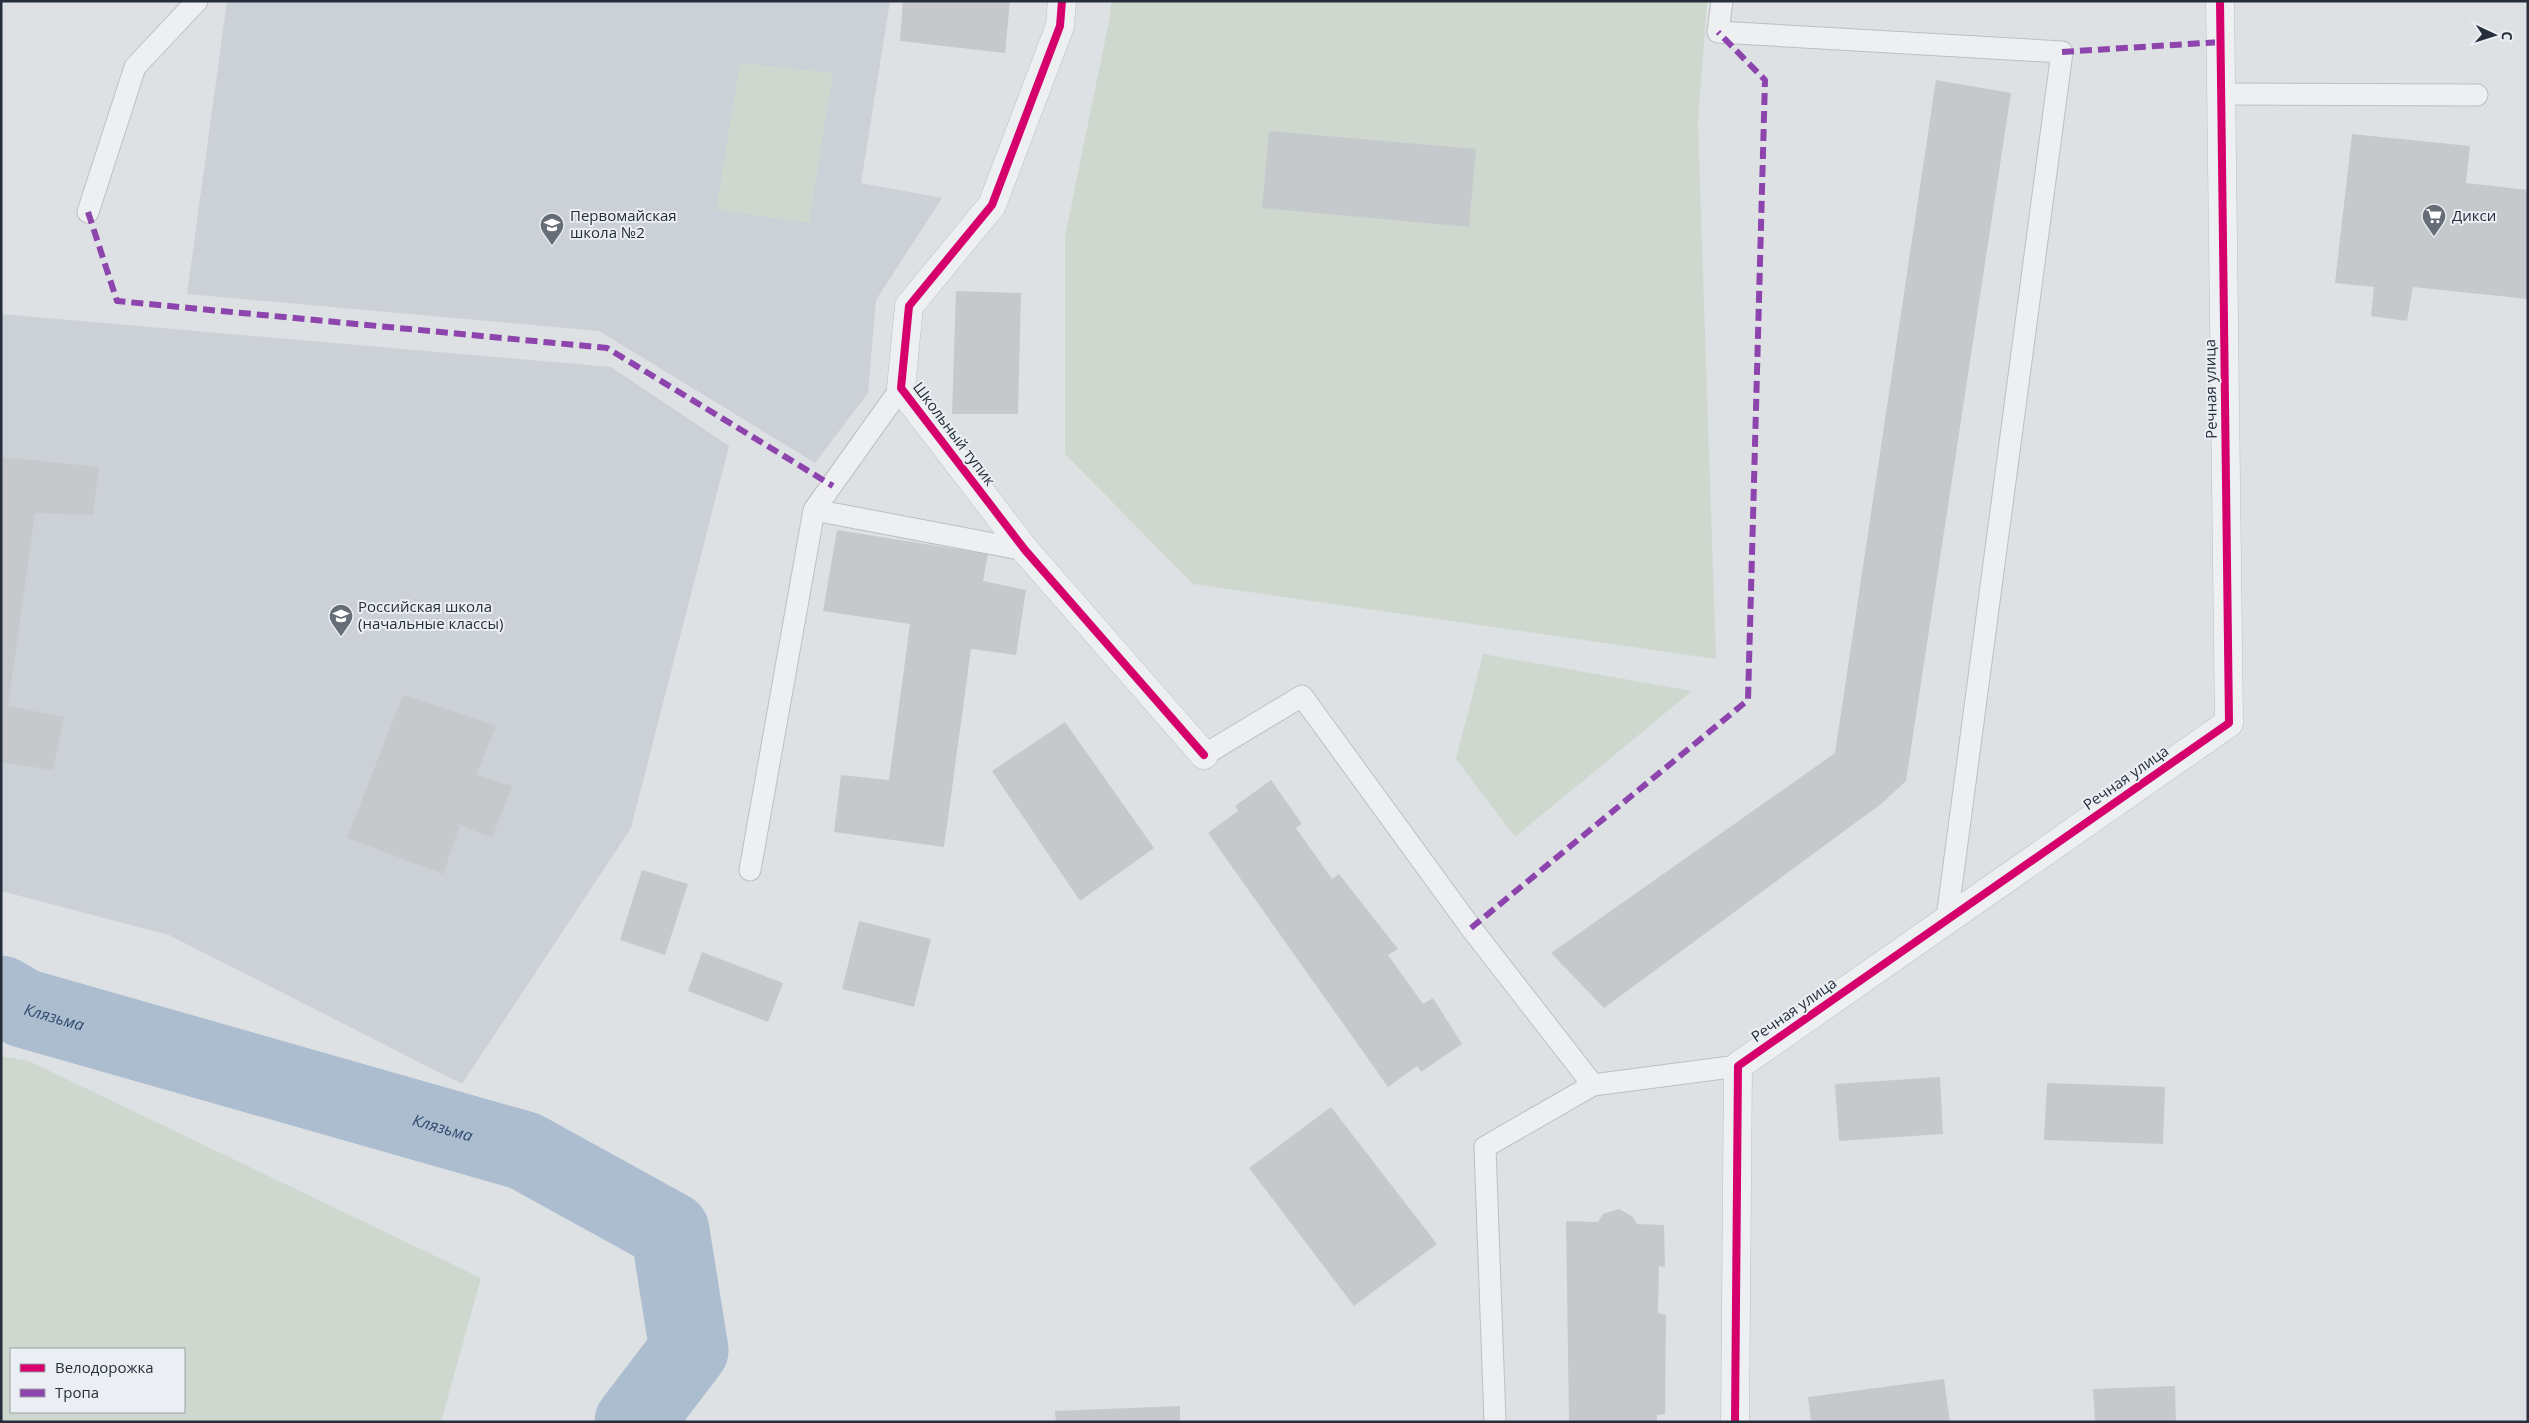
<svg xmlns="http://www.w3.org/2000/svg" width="2529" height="1423" font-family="'Open Sans',sans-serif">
  <rect width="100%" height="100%" fill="#dee1e4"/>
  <path fill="#ccd0d7" d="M 227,1 L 890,1 L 861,183 L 942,198 L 876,300 L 868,393 L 815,463 L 599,331 L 187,294 Z
    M 1,314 L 611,367 L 729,446 L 631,828 L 462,1084 L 169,935 L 1,891 Z"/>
  <path fill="#ced8cf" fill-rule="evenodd" d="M 1111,1 L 1707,1 L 1698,123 L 1716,659 L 1193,584 L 1065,454 L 1065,236 L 1110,16 Z
    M 740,63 L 833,73 L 809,223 L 716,210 Z
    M 1483,654 L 1692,691 L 1515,837 L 1456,759 Z
    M 1,1056 L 29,1061 L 481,1278 L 441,1422 L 1,1422 ZM 11,1349 L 184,1349 L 184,1412 L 11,1412 Z"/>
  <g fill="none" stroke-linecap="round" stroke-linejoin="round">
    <path stroke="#acbdd0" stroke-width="79" id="s1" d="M 1,995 L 23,1008 L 525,1151 L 670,1231 L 689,1350 L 634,1422"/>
  </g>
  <path fill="#c6c9cc" d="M 903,1 L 1010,1 L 1005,53 L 900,41 Z
    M 1936,80 L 2011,93 L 1906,781 L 1881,804 L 1604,1008 L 1551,953 L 1835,753 Z
    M 1269,131 L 1476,149 L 1469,227 L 1262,208 Z
    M 2352,134 L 2470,146 L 2466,183 L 2528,190 L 2528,299 L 2413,287 L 2407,321 L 2371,316 L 2374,287 L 2335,283 Z
    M 956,291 L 1021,293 L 1018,414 L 952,414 Z
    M 1,457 L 99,467 L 93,515 L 35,513 L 8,706 L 64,717 L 53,770 L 1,762 Z
    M 837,530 L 988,554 L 983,581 L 1026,590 L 1016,655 L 971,649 L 944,847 L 834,832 L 841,775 L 889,780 L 910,624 L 823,611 Z
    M 403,695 L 496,726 L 476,775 L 512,786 L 492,838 L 460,825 L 443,874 L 347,838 Z
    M 1065,722 L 1154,848 L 1080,901 L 992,771 Z
    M 1271,780 L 1302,824 L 1296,828 L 1332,879 L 1339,874 L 1398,949 L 1388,955 L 1423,1004 L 1433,998 L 1462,1044 L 1421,1072 L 1417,1066 L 1388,1087 L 1208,833 L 1238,811 L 1235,806 Z
    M 642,870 L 688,884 L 665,955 L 620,940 Z
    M 859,921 L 931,939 L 914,1007 L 842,989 Z
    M 702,952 L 783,983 L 768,1022 L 688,991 Z
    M 1940,1077 L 1943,1134 L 1839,1141 L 1835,1084 Z
    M 2047,1083 L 2165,1087 L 2163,1144 L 2044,1140 Z
    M 1331,1107 L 1437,1244 L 1354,1306 L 1249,1168 Z
    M 1619,1209 L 1633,1217 L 1637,1224 L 1664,1225 L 1665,1267 L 1659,1266 L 1658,1313 L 1666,1315 L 1665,1414 L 1657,1415 L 1657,1422 L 1569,1422 L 1566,1221 L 1598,1222 L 1603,1214 Z
    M 1944,1379 L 1950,1422 L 1811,1422 L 1808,1397 Z
    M 2175,1386 L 2176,1422 L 2095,1422 L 2093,1389 Z
    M 1180,1406 L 1180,1422 L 1056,1422 L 1055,1411 Z"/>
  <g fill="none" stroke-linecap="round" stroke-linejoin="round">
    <defs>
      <path id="service" d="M 1722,1 L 1718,32 L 2062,52 L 1947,918
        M 2221,94 L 2477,95
        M 88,212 L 135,67 L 197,1
        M 814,510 L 1025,550
        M 1204,755 L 1302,696 L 1471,928 L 1593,1085
        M 750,870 L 814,510 L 901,388
        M 1495,1422 L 1485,1147 L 1593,1085 L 1738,1066"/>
      <path id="minor" d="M 1062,1 L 1060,26 L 992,205 L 909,306 L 901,388 L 1025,550 L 1204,755
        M 1735,1422 L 1738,1066 L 2229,723 L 2220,1"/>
    </defs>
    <use href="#service" stroke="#bdbfc2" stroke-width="23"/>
    <use href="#minor" stroke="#bdbfc2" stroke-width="29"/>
    <use href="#service" stroke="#edeff1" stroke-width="21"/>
    <use href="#minor" stroke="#edeff1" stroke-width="28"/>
    <path stroke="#8e44ad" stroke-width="6" stroke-dasharray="12 6" stroke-linecap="butt" d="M 2062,52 L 2220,42
      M 88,212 L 117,301 L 607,348 L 833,486
      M 1471,928 L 1748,700 L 1765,80 L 1718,32"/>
    <defs>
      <path id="cycleway" d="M 1062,1 L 1060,26 L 992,205 L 909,306 L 901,388 L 1025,550 L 1204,755
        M 1735,1422 L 1738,1066 L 2229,723 L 2220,1"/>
    </defs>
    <use href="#cycleway" stroke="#ebeff4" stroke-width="11"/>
    <use href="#cycleway" stroke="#d6006c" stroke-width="8"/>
  </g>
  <defs>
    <symbol id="supermarket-pin" viewBox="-11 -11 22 30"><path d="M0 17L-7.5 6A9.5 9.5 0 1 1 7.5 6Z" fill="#666d77" stroke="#ebeff4"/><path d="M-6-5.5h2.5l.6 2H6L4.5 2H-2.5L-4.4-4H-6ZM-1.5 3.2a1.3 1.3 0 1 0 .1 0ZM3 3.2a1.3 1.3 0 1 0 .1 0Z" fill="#fff"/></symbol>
    <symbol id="school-pin" viewBox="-11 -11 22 30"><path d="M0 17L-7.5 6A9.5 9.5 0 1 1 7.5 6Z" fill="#666d77" stroke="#ebeff4"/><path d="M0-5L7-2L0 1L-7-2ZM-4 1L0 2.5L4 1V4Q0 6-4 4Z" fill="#fff"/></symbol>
  </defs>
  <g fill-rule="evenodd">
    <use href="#supermarket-pin" x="2420" y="202" width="28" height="38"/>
    <use href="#school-pin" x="538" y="211" width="28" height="38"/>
    <use href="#school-pin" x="327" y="602" width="28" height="38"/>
  </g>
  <g text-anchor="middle" stroke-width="4" stroke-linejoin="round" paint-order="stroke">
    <g font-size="15" fill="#262e3c" stroke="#ebeff4" text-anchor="start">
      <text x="570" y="221">Первомайская<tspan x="570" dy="17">школа №2</tspan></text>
      <text x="2452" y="221">Дикси</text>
      <text x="358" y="612">Российская школа<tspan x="358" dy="17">(начальные классы)</tspan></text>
    </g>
    <g font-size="15" fill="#262e3c" stroke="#ebeff4">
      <text transform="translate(2211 389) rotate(-91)" y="5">Речная улица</text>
      <text transform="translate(954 434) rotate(53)" y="5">Школьный тупик</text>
      <text transform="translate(2126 778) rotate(-35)" y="5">Речная улица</text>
      <text transform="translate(1794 1010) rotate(-35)" y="5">Речная улица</text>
    </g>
    <g font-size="16" font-style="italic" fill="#314c6f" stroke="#ebeff4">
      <text dy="6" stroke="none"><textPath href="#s1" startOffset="58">Клязьма</textPath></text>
      <text dy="6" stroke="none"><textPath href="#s1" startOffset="462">Клязьма</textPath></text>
    </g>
  </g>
  <rect width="2529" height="1423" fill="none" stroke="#262e3c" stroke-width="5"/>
  <rect x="10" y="1348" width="175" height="65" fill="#ebeff4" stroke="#9ca2aa"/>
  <rect x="20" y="1364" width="25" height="8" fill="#d6006c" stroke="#9ca2aa"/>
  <text x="55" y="1373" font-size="15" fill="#262e3c">Велодорожка</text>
  <rect x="20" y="1389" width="25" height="8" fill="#8e44ad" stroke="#9ca2aa"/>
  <text x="55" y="1398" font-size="15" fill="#262e3c">Тропа</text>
  <g transform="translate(2494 35) rotate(94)" stroke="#ebeff4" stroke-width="4" paint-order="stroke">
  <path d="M0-4L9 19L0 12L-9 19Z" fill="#262e3c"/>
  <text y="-8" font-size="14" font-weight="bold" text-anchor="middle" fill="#262e3c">С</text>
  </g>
</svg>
